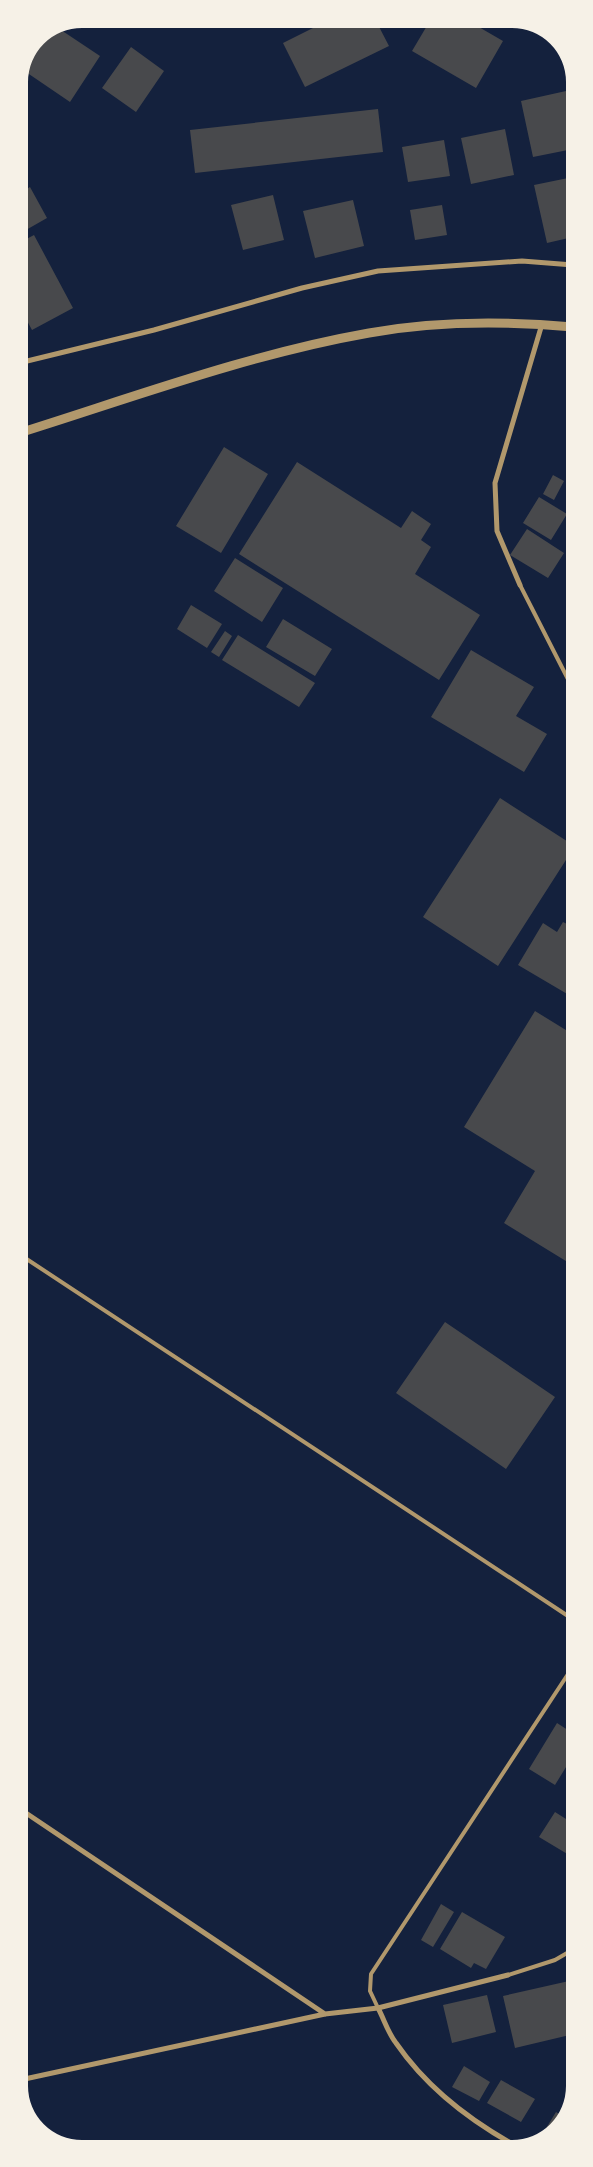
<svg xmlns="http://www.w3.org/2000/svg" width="593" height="2167" font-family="Merriweather,serif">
  <rect width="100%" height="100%" fill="#14213d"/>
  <path fill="#48494c" d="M 103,19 L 199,19 L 200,20 L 104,26 Z
    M 331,19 L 375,19 L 389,46 L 305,87 L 283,43 Z
    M 431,19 L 465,19 L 503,41 L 476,88 L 412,51 Z
    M 58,28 L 100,56 L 70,102 L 23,70 L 37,37 Z
    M 131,47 L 164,71 L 136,112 L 102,88 Z
    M 566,91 L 573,122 L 573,149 L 533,157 L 521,101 Z
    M 378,109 L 383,152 L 195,173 L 190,130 Z
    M 505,129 L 514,175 L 471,184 L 461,138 Z
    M 444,140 L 450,176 L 408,182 L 402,147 Z
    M 573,177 L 573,237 L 547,243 L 534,185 Z
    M 30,187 L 47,218 L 19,234 L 19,194 Z
    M 273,195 L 284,240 L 243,250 L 231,205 Z
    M 353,200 L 364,246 L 315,258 L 303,211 Z
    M 442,205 L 447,235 L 415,240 L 410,210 Z
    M 34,235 L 73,308 L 32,330 L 19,306 L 19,243 Z
    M 224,447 L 268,474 L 221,553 L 176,526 Z
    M 297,462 L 401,528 L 412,511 L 431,524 L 421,540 L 431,547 L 415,574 L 480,615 L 439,680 L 239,554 Z
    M 553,475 L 564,481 L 554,500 L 543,494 Z
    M 539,497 L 567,514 L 551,540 L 523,523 Z
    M 527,529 L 564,553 L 548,578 L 510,555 Z
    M 235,558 L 283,588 L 262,622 L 214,591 Z
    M 191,605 L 222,624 L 207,648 L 177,629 Z
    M 283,619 L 332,649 L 315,676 L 266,647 Z
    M 225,631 L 232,636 L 219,657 L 211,652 Z
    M 238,635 L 315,683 L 299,707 L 222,660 Z
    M 471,650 L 534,687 L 516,716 L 547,734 L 524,772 L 431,717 Z
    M 500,798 L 573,845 L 573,849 L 498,966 L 423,917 Z
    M 574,921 L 574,998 L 518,965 L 543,923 L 557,932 L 563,922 L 571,926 Z
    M 535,1011 L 574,1035 L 574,1266 L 504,1223 L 535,1171 L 464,1127 Z
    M 445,1322 L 555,1397 L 506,1469 L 396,1393 Z
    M 557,1723 L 574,1734 L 574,1754 L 555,1785 L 529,1769 Z
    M 555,1812 L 574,1824 L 574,1858 L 539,1837 Z
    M 441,1904 L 454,1912 L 433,1947 L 421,1940 Z
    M 462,1912 L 505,1937 L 486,1969 L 474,1963 L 471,1968 L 440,1949 Z
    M 569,1981 L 574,2004 L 574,2034 L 515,2048 L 503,1996 Z
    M 487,1995 L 496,2032 L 452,2043 L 443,2005 Z
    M 464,2066 L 490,2082 L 479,2101 L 452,2087 Z
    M 501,2080 L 535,2099 L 521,2122 L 487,2103 Z
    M 556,2112 L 564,2117 L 561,2124 L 548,2132 L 545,2130 Z"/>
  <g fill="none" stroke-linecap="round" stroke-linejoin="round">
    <path stroke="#b1986c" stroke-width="4" d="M 520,585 L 573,689
      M 19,1254 L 574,1620
      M 508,1975 L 555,1960 L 574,1949
      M 378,2008 L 370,1991 L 371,1974 L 574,1665"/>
    <path stroke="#b1986c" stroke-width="5" d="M 19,363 L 154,330 L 302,288 L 378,271 L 522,261 L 573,265
      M 520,585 L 497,531 L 495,483 L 542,324
      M 20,1809 L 325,2014
      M 378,2008 C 384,2019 388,2033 396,2043 C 427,2088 470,2121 518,2147
      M 20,2080 L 325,2014 L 378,2008 L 508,1975"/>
    <path stroke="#b1986c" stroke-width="9" d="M 19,433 C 134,397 250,354 369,333 C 435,321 506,321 573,327"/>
  </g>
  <path d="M0 0H593V2167H0ZM82 28H512A54 54 0 0 1 566 82V2086A54 54 0 0 1 512 2140H82A54 54 0 0 1 28 2086V82A54 54 0 0 1 82 28Z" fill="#f6f1e7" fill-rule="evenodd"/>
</svg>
